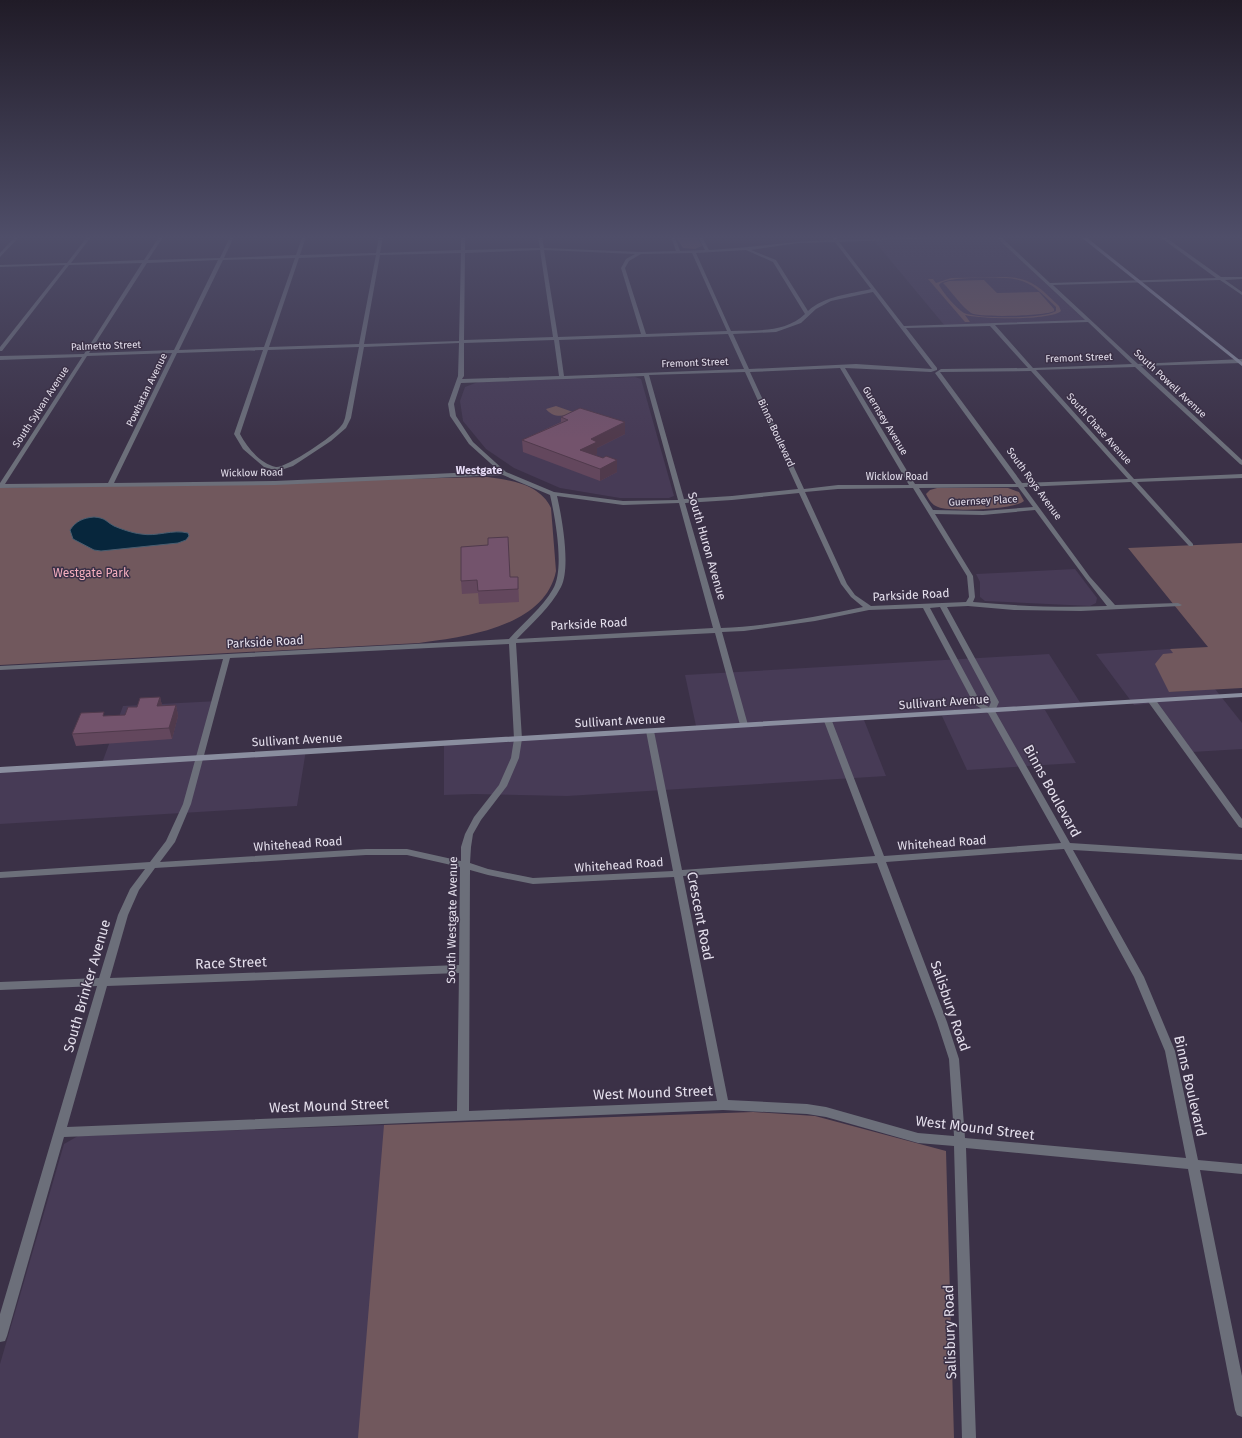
<svg xmlns="http://www.w3.org/2000/svg" width="1242" height="1438" viewBox="0 0 1242 1438" font-family="'Fira Sans',sans-serif">
<style>
.built{fill:#473b56}
.green{fill:#71585d;fill-rule:evenodd}
.water{fill:#07263c;stroke:#495e71}
.lines{fill:none;stroke-linecap:round;stroke-linejoin:round}
.minor{fill:#6c6f7a;fill-rule:evenodd}
.secondary{fill:#8a8e9f;fill-rule:evenodd}
.wall{fill:#63475d}
.shaded-wall{fill:#503a4c}
.building{fill:#73536c;stroke:#503a4c}
.labels{text-anchor:middle;dominant-baseline:central;stroke-width:3;stroke-linejoin:round;paint-order:stroke}
.far-street-label{font-size:10px;fill:#e4dfec;stroke:#3b3147}
.far-neighbourhood-label{font-size:11px;font-weight:bold;fill:#e8ddf8;stroke:#3b3147}
.street-label{font-size:12px;fill:#e4dfec;stroke:#3b3147}
.park-label{font-size:12px;fill:#f4aebe;stroke:#3b3147}
.near-street-label{font-size:14px;fill:#e4dfec;stroke:#3b3147}
</style>
<rect width="100%" height="100%" fill="#3b3147"/>
<path class="built" d="M871,237H996L1086,321L945,326Z
M635,377L641,379L674,496L669,498H620L560,488L514,468L486,449L463,421L460,401L465,387L478,382Z
M1075,569L1097,598L1096,603L1090,606L985,601L980,597V582L976,574Z
M1170,649L1174,653L1169,692L1215,689L1242,723V749L1192,752L1158,703L1134,705L1096,654Z
M1049,654L1083,707L1045,710L1076,763L967,770L942,716L864,720L886,776L567,796L474,794L444,795V741L696,726L685,675Z
M218,701L203,756L306,750L297,806L0,824V768L102,763L123,706Z
M384,1125V1131L947,1438H0V1364L64,1144L78,1136Z"/>
<path class="green" d="M676,237H697L702,246L695,249L683,248Z
M1006,277C1033,278 1041,289 1059,306L1061,311C1050,321 980,319 965,315L970,322H965L928,279H933L936,283L951,278ZM1005,278C1030,279 1039,291 1056,307V311C1045,319 977,319 964,313C956,308 944,294 939,285C945,276 992,278 1005,278Z
M984,280L997,293L1039,292L1054,309V311C1047,316 978,318 971,313C962,307 951,291 943,283L949,281Z
M556,406L573,412C564,417 553,418 546,409Z
M487,477C510,480 540,484 551,508L556,571C545,627 465,637 419,643L0,665V488Z
M937,488H1008L1019,492L1024,501C1014,510 951,512 938,507C932,505 929,500 926,494L930,490Z
M1242,543V688L1169,692L1155,664L1163,654L1173,653L1170,649L1208,647L1128,548Z
M753,1112L815,1116L946,1151L954,1438H358L384,1125Z"/>
<path class="water" d="M94,517C106,518 105,521 114,526C121,529 132,533 141,534C157,537 172,529 188,533L189,536L186,540L178,543L101,551L94,550L73,539L70,530C76,521 83,518 94,517Z"/>
<g class="lines">
<path class="minor" d="M15,237H19L0,257V253Z
M87,237H91L71,263L144,260L159,237H163L148,260L220,258L230,237H234L224,258L296,255L302,237H306L300,255L376,253L379,237H383L380,253L461,250V237H465V250L540,248L538,237H542L544,248L641,252L676,251L671,237H675L680,251L705,250L698,237H702L709,250C750,248 791,241 833,240V237H836L837,240L958,237L839,242L904,326L1085,320L996,237H1001L1050,283L1216,278L1160,237H1165L1221,277H1242V279L1225,280L1242,292V295L1220,280L1053,285L1138,364L1242,359V363L1141,366L1242,460V465L1240,464L1135,367L1036,370L1134,479L1242,474V478L1137,482L1193,544V546H1189L1131,482L1024,487L1090,577L1115,605L1178,603L1182,605L1180,606L1081,611L1014,610L968,606L947,607L999,702L995,711L1070,843L1242,854V860L1073,850L1144,977L1175,1051L1198,1160L1242,1164V1174L1200,1170L1242,1376V1417L1237,1415L1235,1410L1188,1169L966,1148L976,1438H962L954,1146L918,1143L826,1117L807,1114L723,1110L64,1137L7,1336L5,1341L0,1342V1314L97,986L0,990V982L99,978L118,915L130,889L145,869L0,878V872L150,862L166,841L183,804L223,659L0,670V666L509,639C524,622 542,608 553,589C565,569 555,517 550,495L503,475L275,485L0,488V483L82,357L0,360V356L84,354L142,263L69,265L2,351H0V347L65,265L0,267V265L67,263ZM835,242L871,289C850,294 824,296 808,311L776,260L751,250L798,243ZM540,250L553,337L464,340L465,253ZM544,250L635,254L626,259L621,268L641,334L558,337ZM746,250L773,262L805,314C785,333 757,330 731,331L696,253ZM461,253L459,341L364,344L380,255ZM692,253L727,331L646,334L625,268L629,261L641,254ZM376,255L359,344L269,347L299,258ZM295,258L264,347L179,350L223,260ZM218,260L174,350L89,353L147,263ZM873,292L932,369L856,364L749,369L733,334L776,332L801,323L816,309L831,301ZM1088,322L1132,364L1033,368L995,325ZM990,326L1028,368L941,369L935,373L1016,484H915L845,368L931,372L937,370V368L906,328ZM728,334L744,369L564,376L559,340ZM554,340L559,376L462,379L464,376V343ZM459,343L458,376L448,404L450,416L469,444L499,471L275,481L114,483L177,353L263,350L234,434L243,449L264,467L278,471L293,466L331,441L346,428L351,418L364,347ZM359,347L345,418C344,421 343,424 341,426C334,436 286,468 276,467C260,464 247,447 240,434L268,350ZM172,353L108,483L5,484L87,356ZM840,368L909,485H838L804,489L750,372ZM1031,371L1128,479L1022,483L940,372ZM745,372L798,489L732,496L684,499L649,375ZM644,376L678,500L623,501L554,492L506,472L473,442L456,416L454,404L461,383ZM1018,487L1033,507L983,511L933,510L919,488ZM913,488L967,576L969,597L966,602L871,606L855,595L847,584L805,492L838,489ZM799,493L841,584L851,597L863,607C816,617 769,626 721,628L685,503L732,500ZM557,496L623,505L679,503L713,628L517,639C532,623 551,607 561,587C571,567 562,518 557,496ZM1035,510L1086,579L1107,606C1062,608 1017,606 973,602L975,597L973,576L935,514L983,515ZM940,607L991,702L989,707L981,703L930,608ZM923,608L974,704L988,713L1061,843L884,856L832,721L828,719L824,721L875,856L682,870L654,731L650,729L646,731L673,871L533,878L488,869L470,863L471,847L473,834L481,820L507,786L519,758L522,739L516,643L715,633L740,725L744,727L748,725L722,632L744,631L815,621L869,610ZM509,644L514,739L511,758L499,785L474,817L465,834L461,847V861L407,849H366L160,862L175,842L191,804L230,658ZM1064,849L1134,977L1165,1051L1186,1158L965,1138L959,1059L947,1022L886,862ZM366,855H407L460,867L459,965L110,978L128,915L139,890L155,868ZM877,863L937,1022L949,1059L954,1136L918,1133L826,1107L807,1104L728,1100L683,876ZM470,870L488,875L533,884L674,877L717,1101L469,1111ZM459,973L457,1111L67,1127L107,986Z
M1237,237H1242V240Z
M1149,699H1155L1242,819V828L1239,827L1149,703L1148,701Z"/>
<path class="secondary" d="M1081,237H1086L1242,362V366Z
M1242,693V697L0,773V767Z"/>
</g>
<path class="wall" d="M561,417L625,434L597,448V454L594,455L617,472L600,481L523,452L522,440L561,422Z
M518,577L519,602L479,604L478,593L462,594L461,581Z
M160,697L162,706L176,705L178,716L172,739L76,746L72,734L106,716L125,715L137,707Z"/>
<path class="shaded-wall" d="M625,422V434L597,448V454L581,462L580,450L591,439Z
M617,460V472L600,481V469Z
M160,697L163,709L157,706Z
M176,705L178,716L172,739L169,728Z"/>
<path class="building" d="M580,408L625,422L591,439L597,442L580,450L603,458L606,456L617,460L600,469L522,440L568,420L561,417Z
M508,537L510,577H518V589L478,591L477,580L461,581V547L488,545V538Z
M160,697L157,706L176,705L169,728L72,734L81,713L104,712L103,716L125,715L128,707H137L140,698Z"/>
<linearGradient id="sky" x2="0" y2="1"><stop stop-color="#201b27"/><stop offset="0.54" stop-color="#4f4e69"/><stop offset="1" stop-color="#4f4e69" stop-opacity="0"/></linearGradient>
<rect width="1242" height="439" fill="url(#sky)"/>
<g class="labels">
<g class="far-street-label">
<text transform="translate(106 346) rotate(-2)">Palmetto Street</text>
<text transform="translate(1079 358) rotate(-2)">Fremont Street</text>
<text transform="translate(695 363) rotate(-2)">Fremont Street</text>
<text transform="translate(1170 384) rotate(43)">South Powell Avenue</text>
<text transform="translate(147 390) rotate(-64)">Powhatan Avenue</text>
<text transform="translate(41 407) rotate(-57)">South Sylvan Avenue</text>
<text transform="translate(885 421) rotate(59)">Guernsey Avenue</text>
<text transform="translate(1099 429) rotate(48)">South Chase Avenue</text>
<text transform="translate(776 433) rotate(65)">Binns Boulevard</text>
<text transform="translate(252 473) rotate(-1)">Wicklow Road</text>
<text x="897" y="477">Wicklow Road</text>
<text transform="translate(1034 484) rotate(54)">South Roys Avenue</text>
<text transform="translate(983 501) rotate(-3)">Guernsey Place</text>
</g>
<g class="far-neighbourhood-label">
<text x="479" y="470">Westgate</text>
</g>
<g class="street-label">
<text transform="translate(707 546) rotate(74)">South Huron Avenue</text>
<text transform="translate(911 595) rotate(-3)">Parkside Road</text>
<text transform="translate(589 624) rotate(-3)">Parkside Road</text>
<text transform="translate(265 642) rotate(-3)">Parkside Road</text>
<text transform="translate(944 702) rotate(-4)">Sullivant Avenue</text>
<text transform="translate(620 721) rotate(-3)">Sullivant Avenue</text>
<text transform="translate(297 740) rotate(-3)">Sullivant Avenue</text>
<text transform="translate(942 843) rotate(-4)">Whitehead Road</text>
<text transform="translate(298 844) rotate(-4)">Whitehead Road</text>
<text transform="translate(619 865) rotate(-4)">Whitehead Road</text>
<text transform="translate(452 920) rotate(-89)">South Westgate Avenue</text>
</g>
<g class="park-label">
<text x="91" y="573">Westgate Park</text>
</g>
<g class="near-street-label">
<text transform="translate(1052 791) rotate(61)">Binns Boulevard</text>
<text transform="translate(700 916) rotate(79)">Crescent Road</text>
<text transform="translate(231 963) rotate(-2)">Race Street</text>
<text transform="translate(87 986) rotate(-74)">South Brinker Avenue</text>
<text transform="translate(950 1006) rotate(71)">Salisbury Road</text>
<text transform="translate(1190 1086) rotate(77)">Binns Boulevard</text>
<text transform="translate(653 1093) rotate(-2)">West Mound Street</text>
<text transform="translate(329 1106) rotate(-2)">West Mound Street</text>
<text transform="translate(975 1128) rotate(7)">West Mound Street</text>
<text transform="translate(950 1332) rotate(-92)">Salisbury Road</text>
</g>
</g>
</svg>
